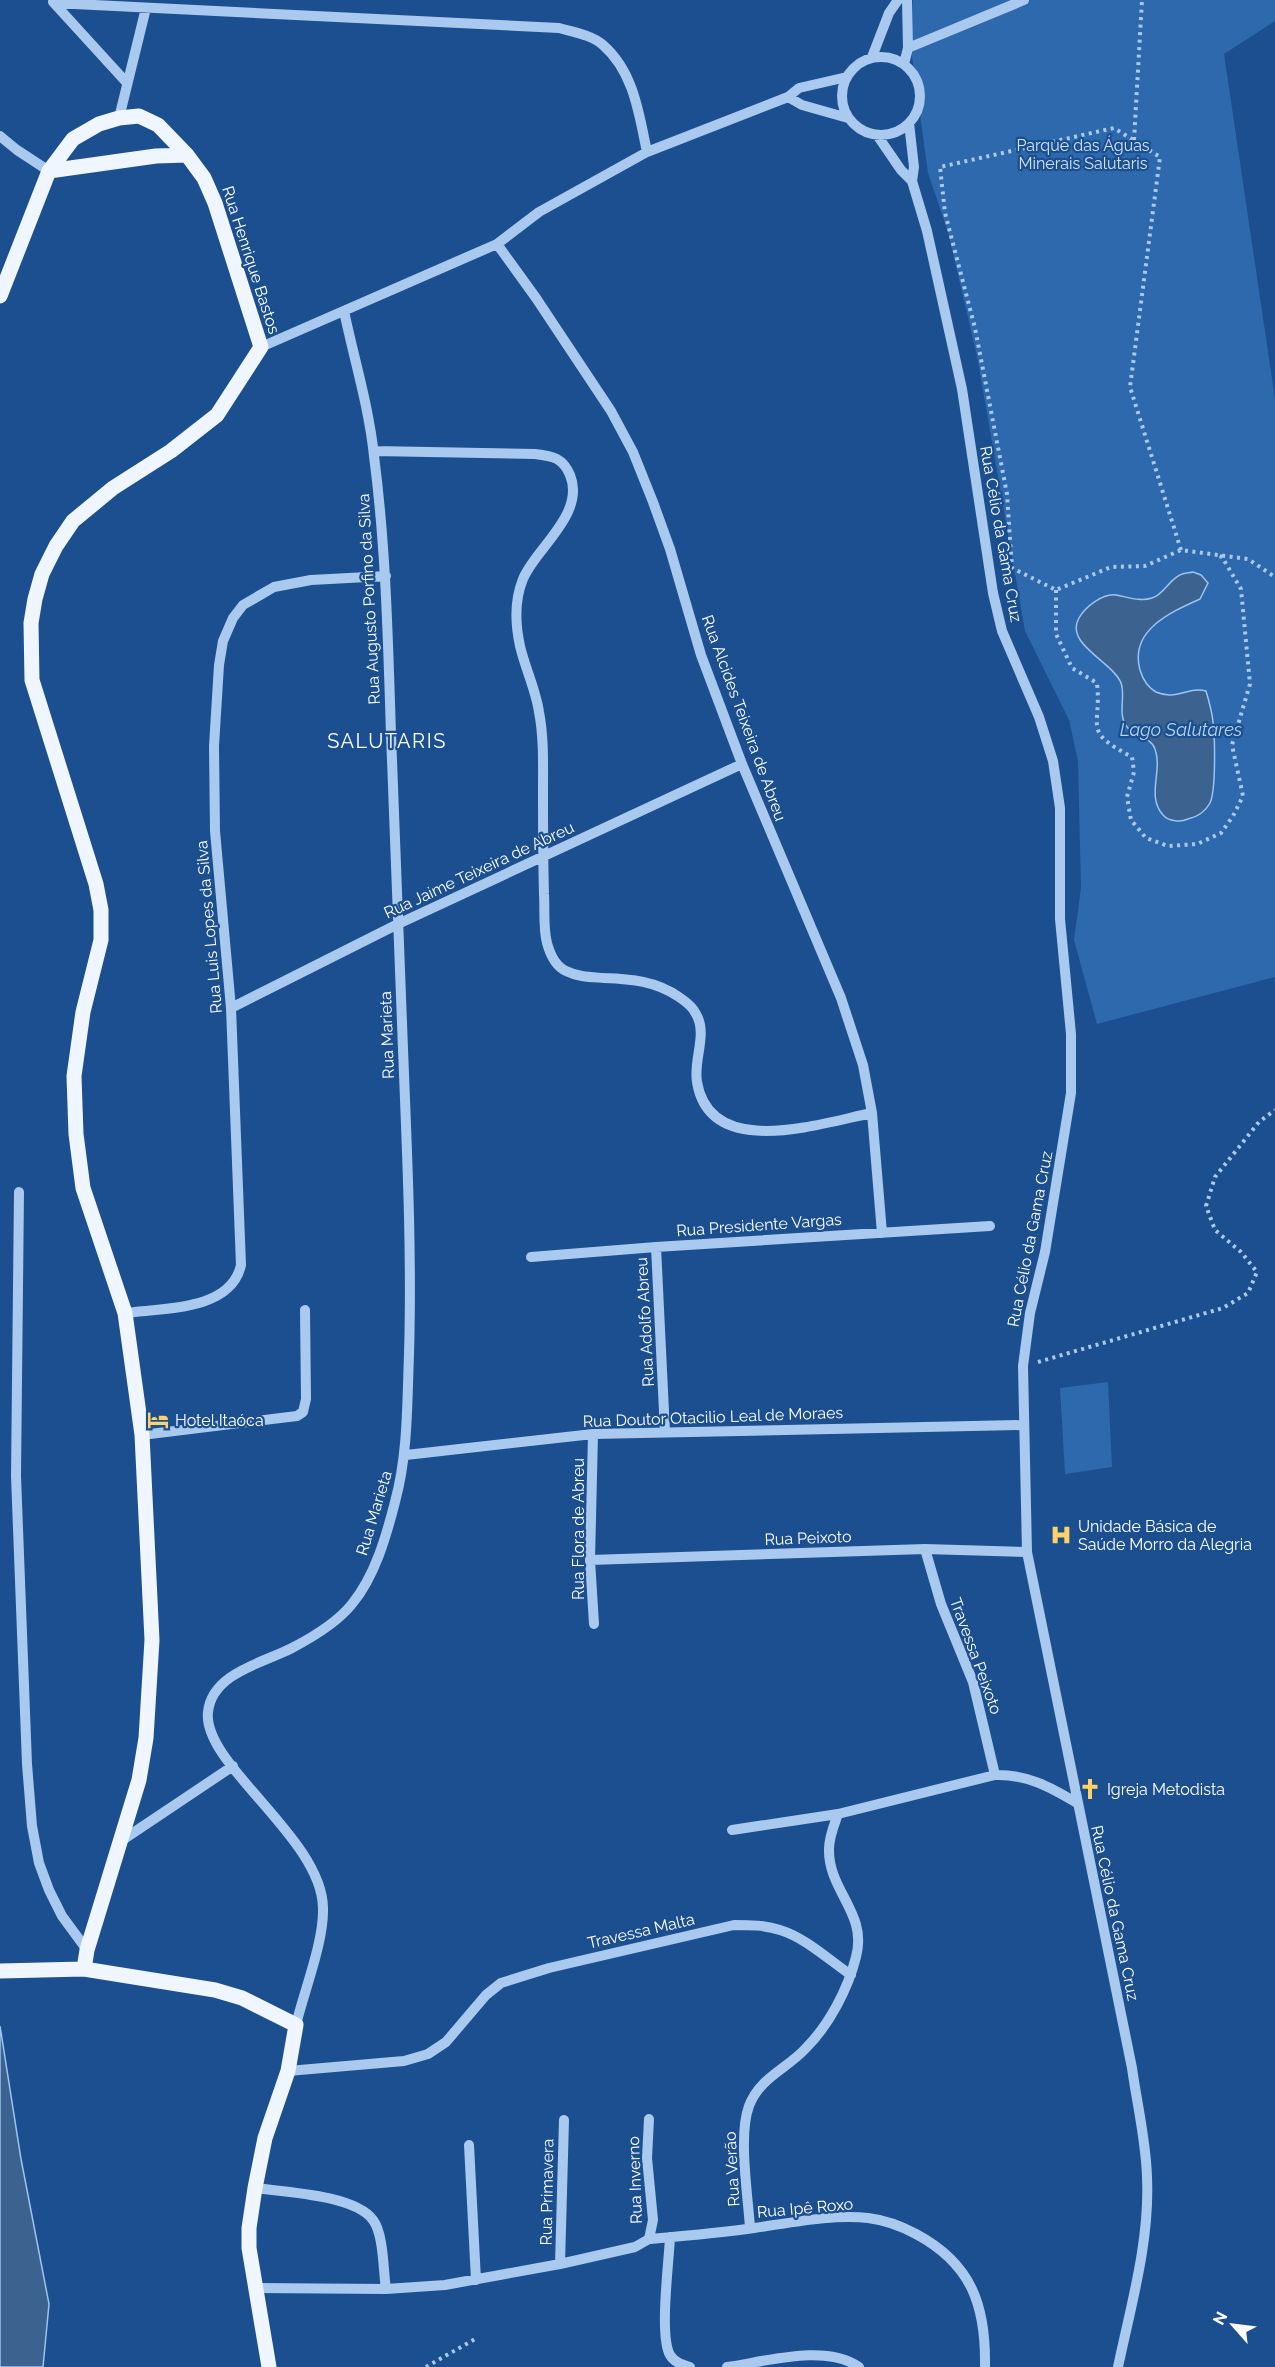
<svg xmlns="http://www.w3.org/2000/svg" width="1275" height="2367" viewBox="0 0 1275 2367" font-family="Raleway,sans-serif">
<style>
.green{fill:#2e69ad}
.water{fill:#3c6290;stroke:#9cc4f0;stroke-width:1.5}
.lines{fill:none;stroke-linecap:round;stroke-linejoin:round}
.path{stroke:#a9c9ee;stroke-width:4;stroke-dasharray:3 4.5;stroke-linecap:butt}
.minor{stroke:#a9c9ee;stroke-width:10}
.major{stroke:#f0f6ff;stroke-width:15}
.labels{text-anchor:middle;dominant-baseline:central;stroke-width:4.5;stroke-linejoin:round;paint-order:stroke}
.park-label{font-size:16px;fill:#cfe3fa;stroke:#1b4f8f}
.street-label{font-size:16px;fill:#fff;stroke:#1b4f8f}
.poi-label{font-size:16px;fill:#fff;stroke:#1b4f8f;text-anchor:start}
.water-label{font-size:18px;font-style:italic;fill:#b5d3f5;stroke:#1b4f8f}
.quarter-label{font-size:20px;letter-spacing:1.5px;fill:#fff;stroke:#1b4f8f}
</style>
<rect width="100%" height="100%" fill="#1b4f8f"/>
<path class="green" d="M913,0H1275V21L1224,54L1275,399V977L1097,1024L1074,940L1081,888L1078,761L1069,720L1025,631L977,356L948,232L928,173L911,49Z
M1108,1382L1112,1467L1065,1474L1060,1388Z"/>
<path class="water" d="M1193,572L1201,575L1208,583L1200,599C1171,612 1129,630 1140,670C1143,680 1147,687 1156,692C1176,701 1188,686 1206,691C1209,701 1212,712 1213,722C1215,739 1216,790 1210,803C1205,812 1197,817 1188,819C1181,822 1169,822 1163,815C1146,796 1163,771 1155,749C1151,737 1134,736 1127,727C1117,715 1126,696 1121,683C1113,662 1064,644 1079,618C1085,607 1103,593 1116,595C1128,597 1140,602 1152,598C1163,595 1169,580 1180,575C1183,573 1189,573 1193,572Z
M0,2026L21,2159L49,2304L43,2367H0Z"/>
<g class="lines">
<path class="path" d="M1134,140L1142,0
M1181,550L1130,387L1160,157L1114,128L940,167L945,213L975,328L1007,494L1012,568L1056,590L1111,567L1145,566L1181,550L1248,559L1275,577
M1056,590V634L1072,668L1097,683C1102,729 1081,730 1132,757L1134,772L1127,797L1131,820L1146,838L1168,846L1197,844L1221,833L1233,816L1243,796L1232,745L1250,684L1241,589L1222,557L1219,556
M1038,1362L1223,1308L1248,1293L1257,1272L1241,1252L1215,1230L1206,1206L1215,1177L1259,1122L1275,1110
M426,2367L475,2339"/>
<path class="minor" d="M53,2L127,83
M54,3L559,28C573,32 592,35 603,45C634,72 639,114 647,152
M908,48L1024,0
M842 96a39 39 0 1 1 78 0a39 39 0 1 1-78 0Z
M872,57L889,13L898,0
M904,64L908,48L907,0
M788,97L802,105L848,118
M119,118L146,8
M909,123L914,167L912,181L927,231L962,389L993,593L1002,631L1039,717L1053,761L1060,808V919L1071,1034V1093L1045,1252L1030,1313L1023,1366L1027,1552L1132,2068C1137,2104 1146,2140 1147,2177C1150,2241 1131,2305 1118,2367
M877,135L901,170L912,181
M0,136L17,150L49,171
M497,244L536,298L611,411L633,452L653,502L670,549L701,655L742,764L841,998L863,1065L872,1113L882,1233
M261,347L497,244L539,212L647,152L788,97L799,88L847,77
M374,451L535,454C553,456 563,458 570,475C586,514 535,549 523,579C514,601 515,623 520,646C525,668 536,690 539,712C544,738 543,765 543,791C543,826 543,860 544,894C545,910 543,928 547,943C550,954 555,966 566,971C578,977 591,977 604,978C631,979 656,981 679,997C685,1001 693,1007 696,1014C708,1034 693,1060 697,1082C710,1161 821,1123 872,1113
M231,1008L398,924L742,764
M19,1192L16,1476L27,1764L32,1826L39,1863L49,1890L62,1916L87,1950
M656,1247L665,1432
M531,1257L656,1247L990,1226
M125,1313C163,1308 231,1311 241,1265L231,1008L215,831L214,746L219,665L223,641L233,618L243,605L274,587L311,580L386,576
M593,1434L590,1560L594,1624
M142,1435L297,1416L303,1412L306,1399L305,1310
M406,1455L593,1434L1023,1425
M925,1549L941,1604L973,1682L995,1775
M590,1560L925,1549L1027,1552
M732,1830L838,1814L995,1775C1027,1774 1050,1787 1077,1803
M121,1841L233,1766
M296,2025C304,1991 324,1942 323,1908C322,1838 202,1764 208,1712C212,1673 263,1663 292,1648C313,1637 337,1623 352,1604C375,1576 386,1537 395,1502C408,1454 407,1405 409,1355C412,1253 407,1151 403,1049C399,944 395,839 391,734C388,641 386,548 374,456C369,407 354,359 344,311
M288,2071L404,2061L428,2054L446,2042L486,1995L501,1983L549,1968L734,1925C750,1925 765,1925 780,1930C806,1938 829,1960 851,1975
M649,2119L647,2158L653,2220L649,2239
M469,2145L476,2280
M255,2188C285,2192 355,2195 373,2220C384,2235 383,2270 386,2289
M750,2228C748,2196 738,2135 749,2106C760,2077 787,2069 806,2048C829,2025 848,1989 856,1957C868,1913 828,1891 829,1849C829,1837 834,1825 838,1814
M670,2237C669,2262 659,2336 670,2355C675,2363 683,2365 690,2367
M560,2264L564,2120
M255,2288L386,2289L445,2285L560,2264L635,2247L649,2239C684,2236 720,2233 754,2228C790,2223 833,2214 868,2218C885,2220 901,2226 916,2234C972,2264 986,2306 985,2367
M727,2367C764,2362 826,2343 859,2367"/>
<path class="major" d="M49,171L156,156L187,155
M0,296L49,171L73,139L99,124L119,118L139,116L158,125L187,155L204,178L215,203L261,347L217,415L171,451L113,488L73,521L56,546L42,574L35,599L31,623L32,680L96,884L101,910V940L83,1012L74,1076L76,1134L83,1188L125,1313L142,1435L152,1640L146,1738L139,1780L87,1950L84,1969
M0,1971L84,1969L215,1990L242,1998L296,2025L288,2071L265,2138L255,2188L249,2228V2248L269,2367"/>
</g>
<defs>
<symbol id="hotel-bare" viewBox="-9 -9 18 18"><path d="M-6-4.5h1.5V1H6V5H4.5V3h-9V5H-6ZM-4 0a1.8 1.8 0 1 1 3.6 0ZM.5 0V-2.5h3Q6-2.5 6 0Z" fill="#ffd166" stroke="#1b4f8f" stroke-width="2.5" paint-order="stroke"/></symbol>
<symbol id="hospital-bare" viewBox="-9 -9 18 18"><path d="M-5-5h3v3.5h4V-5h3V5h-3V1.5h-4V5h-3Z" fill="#ffd166" stroke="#1b4f8f" stroke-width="2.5" paint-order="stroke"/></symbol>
<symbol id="church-bare" viewBox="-9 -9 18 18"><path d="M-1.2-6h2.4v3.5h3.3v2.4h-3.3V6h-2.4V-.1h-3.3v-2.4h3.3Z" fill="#ffd166" stroke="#1b4f8f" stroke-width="2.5" paint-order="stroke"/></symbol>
</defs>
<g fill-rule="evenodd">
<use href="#hotel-bare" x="143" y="1405" width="30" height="30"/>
<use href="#hospital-bare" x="1046" y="1520" width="30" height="30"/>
<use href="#church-bare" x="1075" y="1774" width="30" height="30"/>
</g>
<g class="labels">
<g class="park-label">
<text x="1083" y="145">Parque das Águas<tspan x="1083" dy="18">Minerais Salutaris</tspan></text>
</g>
<g class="street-label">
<text transform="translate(251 260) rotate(72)">Rua Henrique Bastos</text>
<text transform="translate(1001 534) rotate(80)">Rua Célio da Gama Cruz</text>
<text transform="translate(369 599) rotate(-93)">Rua Augusto Porfino da Silva</text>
<text transform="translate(744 718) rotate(70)">Rua Alcides Teixeira de Abreu</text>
<text transform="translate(479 870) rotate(-25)">Rua Jaime Teixeira de Abreu</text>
<text transform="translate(209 927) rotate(-95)">Rua Luis Lopes da Silva</text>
<text transform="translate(387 1035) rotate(-92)">Rua Marieta</text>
<text transform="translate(759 1225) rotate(-4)">Rua Presidente Vargas</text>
<text transform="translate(1030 1239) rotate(-79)">Rua Célio da Gama Cruz</text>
<text transform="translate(645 1322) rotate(-93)">Rua Adolfo Abreu</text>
<text transform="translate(713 1417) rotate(-2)">Rua Doutor Otacilio Leal de Moraes</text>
<text transform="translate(374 1513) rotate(-73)">Rua Marieta</text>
<text transform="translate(578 1529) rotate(-90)">Rua Flora de Abreu</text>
<text transform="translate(808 1538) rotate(-2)">Rua Peixoto</text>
<text transform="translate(976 1656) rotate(70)">Travessa Peixoto</text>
<text transform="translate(1115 1913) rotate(78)">Rua Célio da Gama Cruz</text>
<text transform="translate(641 1931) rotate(-13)">Travessa Malta</text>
<text transform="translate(732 2169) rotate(-93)">Rua Verão</text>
<text transform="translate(635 2180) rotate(-92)">Rua Inverno</text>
<text transform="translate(547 2192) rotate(-89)">Rua Primavera</text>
<text transform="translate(805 2208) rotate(-5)">Rua Ipê Roxo</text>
</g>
<g class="poi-label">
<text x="175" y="1420">Hotel Itaóca</text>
<text x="1078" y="1526">Unidade Básica de<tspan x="1078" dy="18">Saúde Morro da Alegria</tspan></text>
<text x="1107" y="1789">Igreja Metodista</text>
</g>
<g class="water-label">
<text x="1181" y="729">Lago Salutares</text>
</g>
<g class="quarter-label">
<text x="387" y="741">SALUTARIS</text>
</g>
</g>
<g transform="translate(1233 2325) rotate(298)" stroke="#1b4f8f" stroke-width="4.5" paint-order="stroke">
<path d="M0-4.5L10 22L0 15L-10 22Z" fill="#ffffff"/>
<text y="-9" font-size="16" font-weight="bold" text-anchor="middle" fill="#ffffff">N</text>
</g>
</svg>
